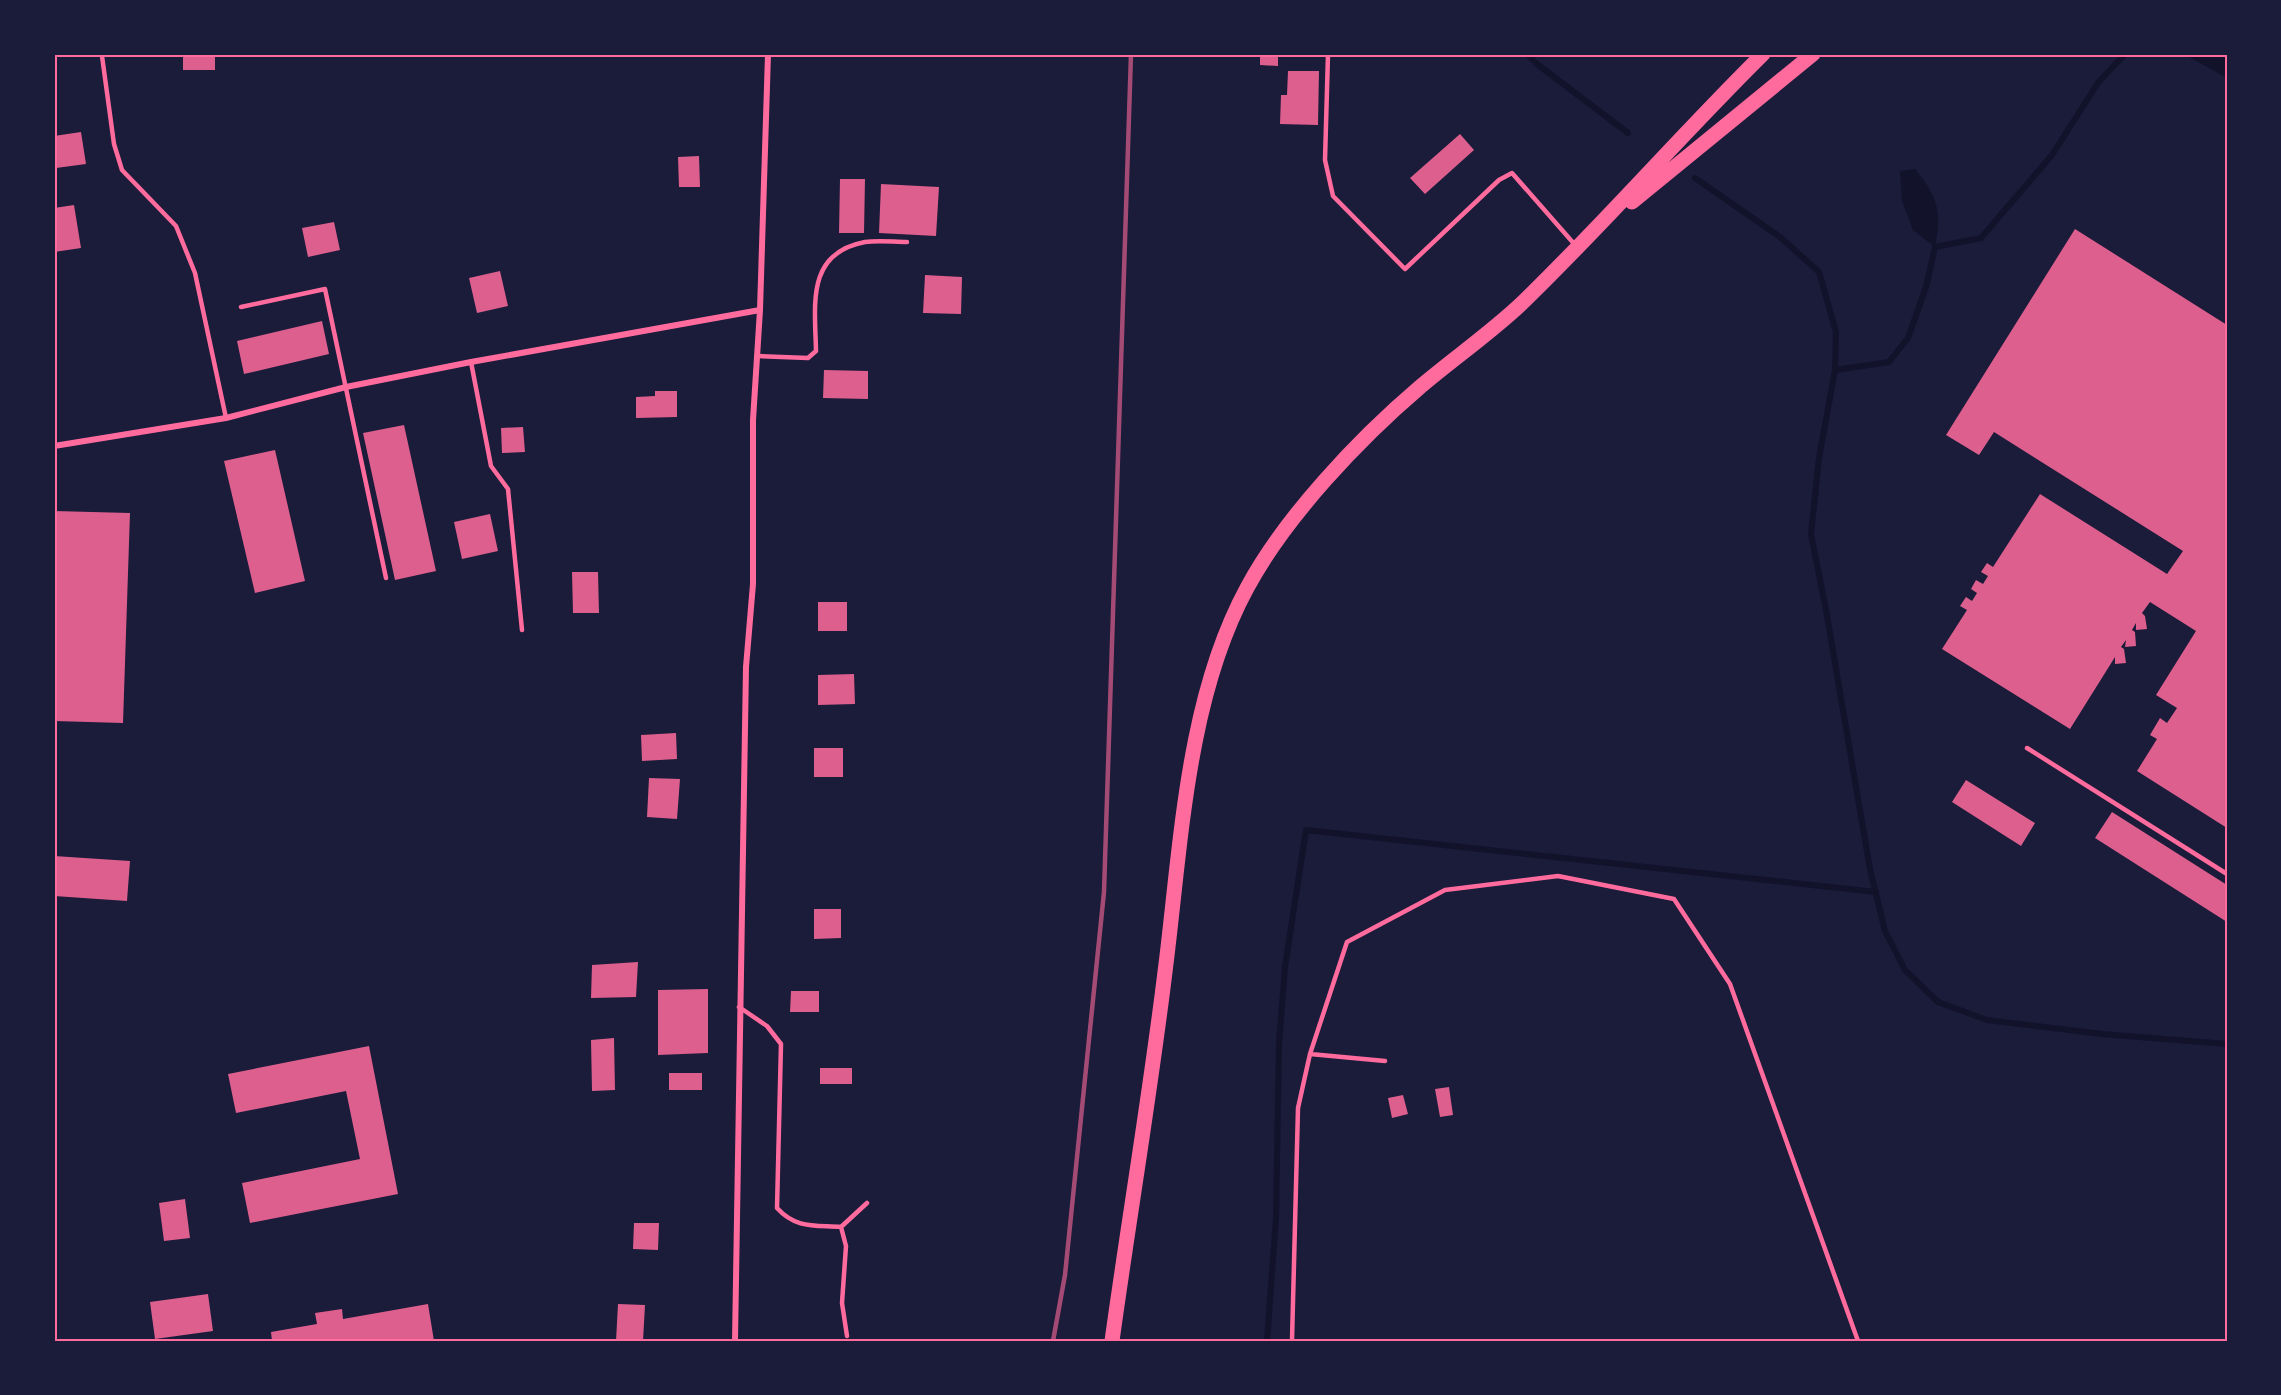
<svg xmlns="http://www.w3.org/2000/svg" width="2281" height="1395" viewBox="0 0 2281 1395" font-family="Mulish,sans-serif">
<style>
.water{fill:#12122b}
.lines{fill:none;stroke-linecap:round;stroke-linejoin:round}
.stream{stroke:#12122b;stroke-width:6}
.building{fill:#dd5f8e}
.service{stroke:#ff6b9d;stroke-width:4.5}
.minor{stroke:#ff6b9d;stroke-width:6}
.primary{stroke:#ff6b9d;stroke-width:15}
.rail{stroke:#a44b75;stroke-width:4.5}
.neatline{fill:none;stroke:#ff6b9d;stroke-width:2}
</style>
<rect width="100%" height="100%" fill="#1b1b3a"/>
<path class="water" d="M2184,54H2227V78Z
M1915,169C1938,197 1942,212 1935,247L1913,230L1902,201L1900,171Z"/>
<g class="lines">
<path class="stream" d="M1527,54L1537,64L1628,133
M1695,178L1780,237L1819,272L1836,332L1835,370L1819,458L1811,534L1826,610L1870,869L1885,931L1905,970L1938,1002L1987,1020L2102,1034L2227,1044
M1835,370L1889,362L1908,338L1926,287L1935,247L1981,238L2052,155L2098,83L2125,54
M1267,1341L1276,1218L1279,1043L1285,967L1306,830L1876,892"/>
</g>
<path class="building" d="M183,54H215V70H183Z
M1260,54H1278V66L1260,65Z
M1288,71H1319L1318,125L1280,124L1281,95H1287Z
M81,132L86,164L56,168L54,136Z
M1460,134L1474,150L1425,194L1410,178Z
M699,156L700,187H679L678,157Z
M840,179H865L864,233H839Z
M881,184L939,187L936,236L879,233Z
M74,205L81,248L54,252V208Z
M334,222L340,250L308,257L302,228Z
M2075,229L2227,325V828L2137,771L2157,739L2150,735L2160,718L2167,723L2177,708L2156,695L2196,631L2150,602L2142,613L2145,616L2147,629L2136,630V623L2132,630L2135,632L2136,646L2125,647L2126,640L2121,647L2124,649L2126,663L2115,664V657L2070,729L1942,649L1967,610L1960,606L1966,597L1972,601L1977,593L1971,589L1976,580L1983,584L1988,576L1981,572L1987,563L1993,567L2040,494L2167,574L2183,551L1994,432L1979,455L1946,435Z
M500,271L508,306L477,313L469,278Z
M925,275L962,277L961,314L923,313Z
M322,321L329,354L244,374L237,341Z
M824,370L868,371V399L823,398Z
M655,391H677V417L636,418V397L655,396Z
M404,425L436,571L395,580L363,433Z
M523,427L525,452L502,453L501,428Z
M275,450L305,581L255,593L224,461Z
M54,511L130,513L123,723L54,721Z
M490,514L498,551L462,559L454,522Z
M572,572H598L599,613H573Z
M818,602H847V631H818Z
M854,674L855,704L818,705V675Z
M676,733L677,759L642,761L641,735Z
M814,748H843V777H814Z
M649,778L680,779L677,819L647,817Z
M1966,780L2035,823L2021,846L1952,802Z
M2112,812L2227,885V922L2095,838Z
M54,856L130,861L127,901L54,896Z
M814,909H841V938L814,939Z
M638,962L636,997L591,998L592,965Z
M708,989V1053L658,1055V990Z
M791,991H819V1012H790Z
M614,1038L615,1090L592,1091L591,1040Z
M369,1046L398,1194L250,1223L242,1183L360,1159L346,1091L236,1113L228,1074Z
M820,1068H852V1084H820Z
M669,1073H702V1090H669Z
M1449,1087L1453,1115L1440,1117L1435,1089Z
M1403,1095L1408,1114L1392,1118L1388,1098Z
M185,1199L190,1238L164,1241L159,1203Z
M634,1223H659L658,1250L633,1249Z
M208,1294L213,1331L155,1339L150,1302Z
M428,1304L434,1341H272L271,1332L317,1324L315,1313L342,1309L343,1319Z
M618,1304L645,1305L643,1341H616Z"/>
<g class="lines">
<path class="service" d="M1328,54L1325,160L1333,196L1405,269L1499,180L1512,173L1576,246
M102,56L114,144L122,170L176,226L195,273L226,418
M241,307L325,289L386,578
M758,356L808,358L816,351C815,304 806,253 865,242C879,240 894,242 907,242
M471,362L491,466L508,489L522,630
M2027,748L2227,874
M739,1007L767,1026L781,1044L777,1208C796,1229 815,1225 841,1227L867,1203
M1310,1054L1385,1061
M841,1227L846,1246L842,1303L847,1336
M1292,1341L1298,1108L1310,1054L1347,942L1445,890L1558,876L1674,899L1730,984L1858,1341"/>
<path class="minor" d="M54,446L226,418L346,387L471,362L760,310
M735,1341L746,667L753,584V420L760,310L768,54"/>
<path class="primary" d="M1632,202L1813,54
M1112,1341C1129,1218 1150,1095 1165,972C1181,847 1186,700 1247,588C1285,517 1359,439 1420,387C1453,359 1489,334 1520,305C1604,224 1680,136 1763,54"/>
<path class="rail" d="M1053,1341L1065,1275L1104,892L1131,54"/>
</g>
<rect width="2281" height="1395" fill="none" stroke="#1b1b3a" stroke-width="111"/>
<rect x="56" y="56" width="2170" height="1284" class="neatline"/>
</svg>
